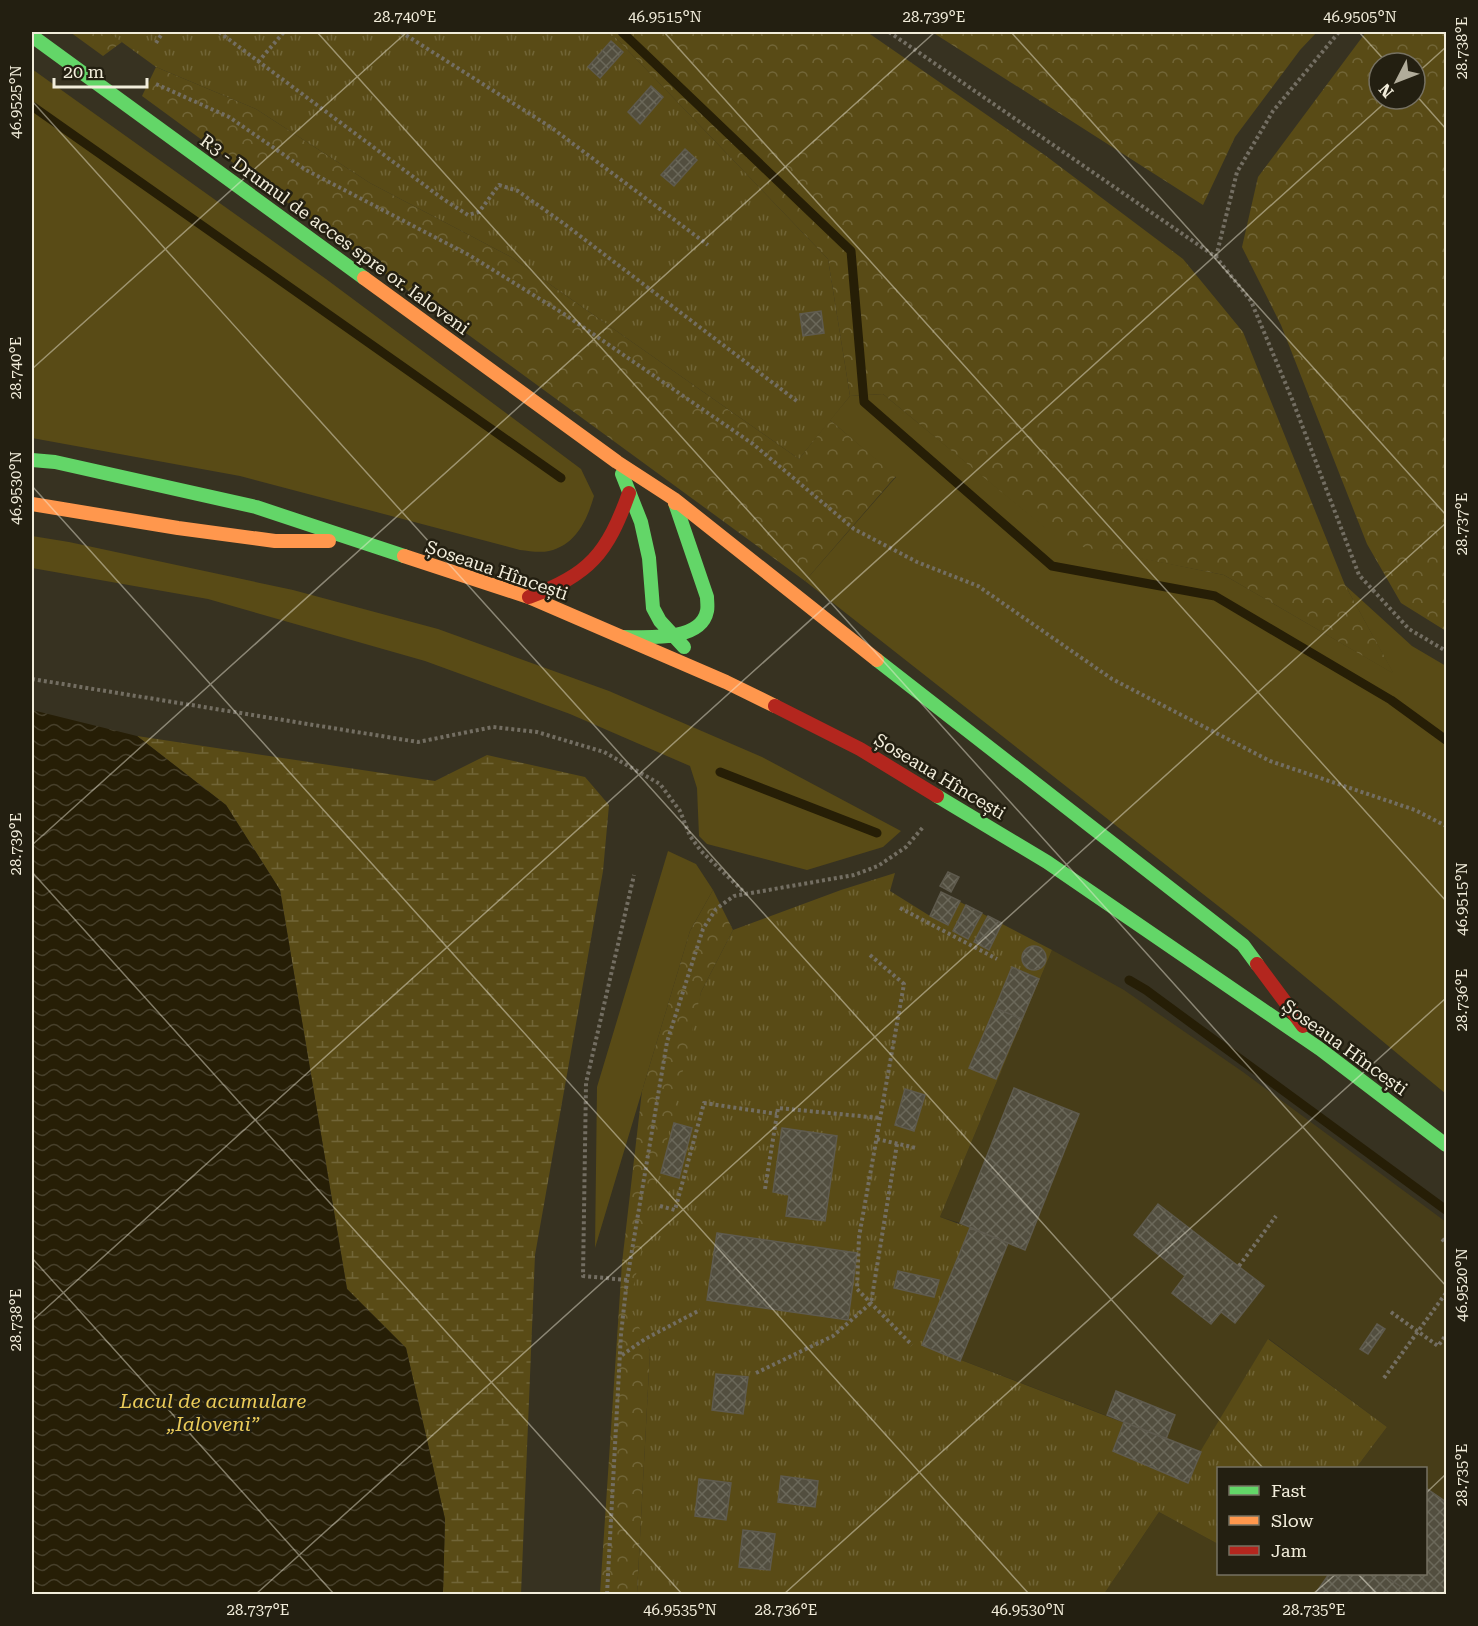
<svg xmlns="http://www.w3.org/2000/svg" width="1478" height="1626" viewBox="0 0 1478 1626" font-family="'Roboto Serif',serif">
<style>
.built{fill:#473d18}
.grass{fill:#594b16}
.forest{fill:url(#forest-crowns);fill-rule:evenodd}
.wetland{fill:url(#wetland-marsh)}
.park{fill:url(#park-tufts)}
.water{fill:url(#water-waves)}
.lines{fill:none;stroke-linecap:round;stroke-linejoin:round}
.stream{stroke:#261e06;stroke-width:9}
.building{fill:url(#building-cross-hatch);stroke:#5f5b4e;stroke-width:1.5}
.path{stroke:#736e62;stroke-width:4;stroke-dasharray:3 3;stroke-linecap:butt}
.fast{stroke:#63d668;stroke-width:14}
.slow{stroke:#ff974d;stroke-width:14}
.jam{stroke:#b3261e;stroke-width:14}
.ticks{fill:none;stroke:#f2eddb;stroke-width:1.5;stroke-opacity:0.45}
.labels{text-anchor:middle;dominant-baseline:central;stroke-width:5;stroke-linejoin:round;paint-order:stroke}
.street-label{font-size:18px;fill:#f2eddb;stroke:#231f11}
.water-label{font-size:20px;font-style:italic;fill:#eacb59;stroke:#231f11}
.neatline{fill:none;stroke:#f2eddb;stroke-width:2}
.ticks-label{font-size:15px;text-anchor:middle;fill:#f2eddb}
</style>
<defs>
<pattern id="forest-crowns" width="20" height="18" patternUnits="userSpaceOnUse" patternTransform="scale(1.5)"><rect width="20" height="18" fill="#594b16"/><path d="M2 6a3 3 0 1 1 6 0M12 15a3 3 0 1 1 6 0" fill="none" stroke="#716537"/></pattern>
<pattern id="wetland-marsh" width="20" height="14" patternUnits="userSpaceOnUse" patternTransform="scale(1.5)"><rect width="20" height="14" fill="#594b16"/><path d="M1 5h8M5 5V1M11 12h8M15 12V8" fill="none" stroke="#716537"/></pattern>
<pattern id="park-tufts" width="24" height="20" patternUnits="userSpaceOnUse" patternTransform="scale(1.5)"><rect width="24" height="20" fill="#594b16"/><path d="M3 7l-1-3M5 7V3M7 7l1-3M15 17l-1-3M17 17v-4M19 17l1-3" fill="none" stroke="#716537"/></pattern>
<pattern id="water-waves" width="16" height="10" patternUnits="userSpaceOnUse" patternTransform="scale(1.5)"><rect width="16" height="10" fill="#261e06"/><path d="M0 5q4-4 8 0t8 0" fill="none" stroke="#463f2a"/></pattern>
<pattern id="building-cross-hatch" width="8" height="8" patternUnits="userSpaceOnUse" patternTransform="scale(1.5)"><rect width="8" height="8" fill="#524e3f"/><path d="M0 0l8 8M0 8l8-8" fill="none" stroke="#6b685a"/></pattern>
</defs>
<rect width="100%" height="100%" fill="#373221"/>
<path class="built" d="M1052,950L1124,990L1243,1072L1446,1222V1594H1104L1159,1512L1218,1544V1574H1426V1468H1356L1387,1427L1269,1339L1201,1452L922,1345L960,1223L940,1217Z"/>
<path class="grass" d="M32,69L326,279L581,469L594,496C587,520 576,545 549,551C540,553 529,551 520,550L240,476L32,438Z
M883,394L1063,542L1224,575L1393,673L1345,585L1412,646L1446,666V1094L1250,931L805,581L896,477L830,420L850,396Z
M32,536L69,542L293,590L438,629L609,691L762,757L901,831L883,847L807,870L707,844L699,836L697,788L690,766L570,714L425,661L208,599L32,568Z
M668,851L696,864L713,890L690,931L595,1248L597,1087Z"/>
<path class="forest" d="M70,32H108L122,42L103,56Z
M602,32H867L1046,156L1183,259L1243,332L1345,585L1394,674L1224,575L1063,543L883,394L850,396L828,259L616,38Z
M932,32H1317L1300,50L1235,137L1203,205Z
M1366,32H1446V631L1401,603L1367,544L1281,325L1242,247L1258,177ZM1379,63H1415V99H1379Z
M156,67L256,109L370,183L511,257L799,459L830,420L896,476L805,581L142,96Z
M713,890L733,930L701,992L645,1339L650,1351L637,1594H600L622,1263L642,1091L690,931Z"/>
<path class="wetland" d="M137,736L435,781L487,755L585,777L609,805L603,871L535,1255L521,1594H443L445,1519L406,1348L347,1289L280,890L226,805Z"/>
<path class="park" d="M108,32H603L616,38L828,259L850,396L799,459L511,257L370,183L256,109L156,67Z
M895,873L890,891L930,916L941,892L1052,950L940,1217L970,1228L922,1345L1200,1452L1268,1339L1387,1427L1356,1468H1218V1544L1159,1512L1104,1594H637L650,1351L629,1305L701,992L733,930L841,890Z"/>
<path class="water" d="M32,710L137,736L226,805L280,890L347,1289L406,1348L445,1519L443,1594H32Z"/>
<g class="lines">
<path class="stream" d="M622,32L851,251L864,402L1052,566L1215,596L1391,700L1446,740
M32,106L561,478
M720,772L877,833
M1129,980L1146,990L1446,1210"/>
</g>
<path class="building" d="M611,41L623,52L600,78L588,67Z
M651,86L663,97L640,124L628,112Z
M685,149L697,160L674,186L661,175Z
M821,311L824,333L803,336L800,314Z
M948,872L959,877L951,892L940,886Z
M941,892L960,901L948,925L930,916Z
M966,905L982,913L968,939L953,931Z
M988,916L1002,923L989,950L974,942Z
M1022 958a12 12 0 1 1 24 0a12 12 0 1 1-24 0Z
M1012,967L1039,979L1022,1019L995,1008Z
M995,1008L1022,1019L996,1079L969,1068Z
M1014,1088L1079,1114L1025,1250L960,1223Z
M905,1089L925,1095L914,1131L895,1125Z
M674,1123L692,1128L679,1178L661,1173Z
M782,1128L837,1136L825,1221L786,1216L789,1195L773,1192Z
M1158,1204L1264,1286L1235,1323L1221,1312L1211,1324L1172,1293L1185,1276L1134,1235Z
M970,1228L1008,1243L960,1361L922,1345Z
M717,1233L857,1253L848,1320L707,1300Z
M898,1271L939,1280L934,1297L894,1288Z
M1377,1324L1385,1329L1368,1354L1360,1349Z
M716,1374L748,1377L743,1414L712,1410Z
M1116,1391L1175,1415L1166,1439L1107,1415Z
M1124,1422L1201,1452L1188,1483L1113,1451Z
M781,1476L818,1481L815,1507L778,1502Z
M699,1479L731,1483L726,1520L695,1516Z
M1426,1488L1446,1502V1594H1412L1382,1574H1426Z
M743,1530L775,1534L770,1570L739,1567Z
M1329,1574H1382L1410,1593L1315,1594Z"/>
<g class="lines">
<path class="path" d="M219,32L443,199L468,215L479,212L499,185L518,191L563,223L798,402
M401,32L552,128L708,245
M889,32L1216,257L1251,301L1292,399L1359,575L1409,629L1446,651
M156,43L163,32
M258,62L284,32
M156,84L229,117L306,170L469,255L564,314L753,444L854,529L917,562L978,586L1112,679L1270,761L1415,810L1446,826
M1216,257L1237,172L1273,111L1339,32
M32,679L418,742L493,727L537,732L604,752L660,784L680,811L690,836L701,851L746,894
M900,908L997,959
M870,955L904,984L859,1237L857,1289L912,1345
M877,1139L916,1148
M765,1189L778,1108L880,1118
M660,1206L675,1210L704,1103L777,1114
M1442,1239L1446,1243
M1239,1266L1276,1216
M627,1280L583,1276L586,1083L634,875
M1391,1312L1438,1346L1446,1335
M622,1355L645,1339L700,1310
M756,1373L833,1336L871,1303L897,1144
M1384,1378L1446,1293
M607,1594L621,1334L627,1280L667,1042L703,929L716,909L734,896L854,875L878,866L906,847L924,826"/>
<path class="fast" d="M32,36L364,278
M32,460L55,462L256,507L404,556
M622,474L641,522L649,558L653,608L660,621L684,647
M623,637C646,637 701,642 707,611C708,607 707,601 707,597L675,503
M877,660L1243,945L1257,964
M937,796L1047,862L1320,1049L1446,1145"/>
<path class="slow" d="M364,278L617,462L674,499L675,503
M674,499L877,660
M32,504L178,528L275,541H329
M404,556L529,597L726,682L775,706"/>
<path class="jam" d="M529,597C590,574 607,554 629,493
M775,706L860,749L937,796
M1257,964L1303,1026"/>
</g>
<path class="ticks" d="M317,32L1446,1286M664,32L1446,901M1011,32L1446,515M1359,32L1387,63M1415,75L1446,47M1415,94L1446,129M32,101L1263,1468M32,369L407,32M32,486L1029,1594M32,845L935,32M32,872L682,1594M32,1258L334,1594M32,1321L1389,99M1426,1493L1446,1474M1358,1574L1377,1594M256,1594L1446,523M784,1594L1446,998M1313,1594L1336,1574"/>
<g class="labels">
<g class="street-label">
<text transform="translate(335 234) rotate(36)">R3 - Drumul de acces spre or. Ialoveni</text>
<text transform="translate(497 570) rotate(19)">Șoseaua Hîncești</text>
<text transform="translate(940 776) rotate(31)">Șoseaua Hîncești</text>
<text transform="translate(1345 1047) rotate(36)">Șoseaua Hîncești</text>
</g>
<g class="water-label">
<text x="213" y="1401">Lacul de acumulare<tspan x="213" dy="23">„Ialoveni”</tspan></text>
</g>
</g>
<rect width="1478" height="1626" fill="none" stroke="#231f11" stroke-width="66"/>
<rect x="1217" y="1467" width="210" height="108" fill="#231f11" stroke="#767162" stroke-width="1.5"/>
<rect x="1229" y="1486" width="30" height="9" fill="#63d668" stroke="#767162" stroke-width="1.5"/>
<text x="1271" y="1497" font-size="18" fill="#f2eddb">Fast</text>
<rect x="1229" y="1516" width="30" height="9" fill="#ff974d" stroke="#767162" stroke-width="1.5"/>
<text x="1271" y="1527" font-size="18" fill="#f2eddb">Slow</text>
<rect x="1229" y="1546" width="30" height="9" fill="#b3261e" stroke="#767162" stroke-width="1.5"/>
<text x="1271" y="1557" font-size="18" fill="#f2eddb">Jam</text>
<g transform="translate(1397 81) rotate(228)"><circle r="28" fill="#231f11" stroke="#767162" stroke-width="1.5"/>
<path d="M0-4.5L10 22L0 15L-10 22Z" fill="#b1ac9a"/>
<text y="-9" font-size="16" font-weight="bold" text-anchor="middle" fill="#f2eddb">N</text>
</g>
<path d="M54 78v9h93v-9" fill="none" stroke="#f2eddb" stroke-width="3"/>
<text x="63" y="78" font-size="18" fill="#f2eddb" stroke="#231f11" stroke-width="4.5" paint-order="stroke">20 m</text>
<rect x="33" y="33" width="1412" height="1560" class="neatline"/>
<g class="ticks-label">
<text x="405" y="22">28.740°E</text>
<text x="665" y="22">46.9515°N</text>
<text x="934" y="22">28.739°E</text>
<text x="1360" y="22">46.9505°N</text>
<text transform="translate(1462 48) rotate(-90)" y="5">28.738°E</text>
<text transform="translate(16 102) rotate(-90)" y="5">46.9525°N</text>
<text transform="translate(16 368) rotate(-90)" y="5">28.740°E</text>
<text transform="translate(16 488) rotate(-90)" y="5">46.9530°N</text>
<text transform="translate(1462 524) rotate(-90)" y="5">28.737°E</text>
<text transform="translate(16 844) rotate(-90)" y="5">28.739°E</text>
<text transform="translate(1462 899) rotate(-90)" y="5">46.9515°N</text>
<text transform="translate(1462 1000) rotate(-90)" y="5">28.736°E</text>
<text transform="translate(1462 1285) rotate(-90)" y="5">46.9520°N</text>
<text transform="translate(16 1320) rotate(-90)" y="5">28.738°E</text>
<text transform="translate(1462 1475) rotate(-90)" y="5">28.735°E</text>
<text x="258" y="1615">28.737°E</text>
<text x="680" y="1615">46.9535°N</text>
<text x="786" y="1615">28.736°E</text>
<text x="1028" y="1615">46.9530°N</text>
<text x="1314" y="1615">28.735°E</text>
</g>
</svg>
